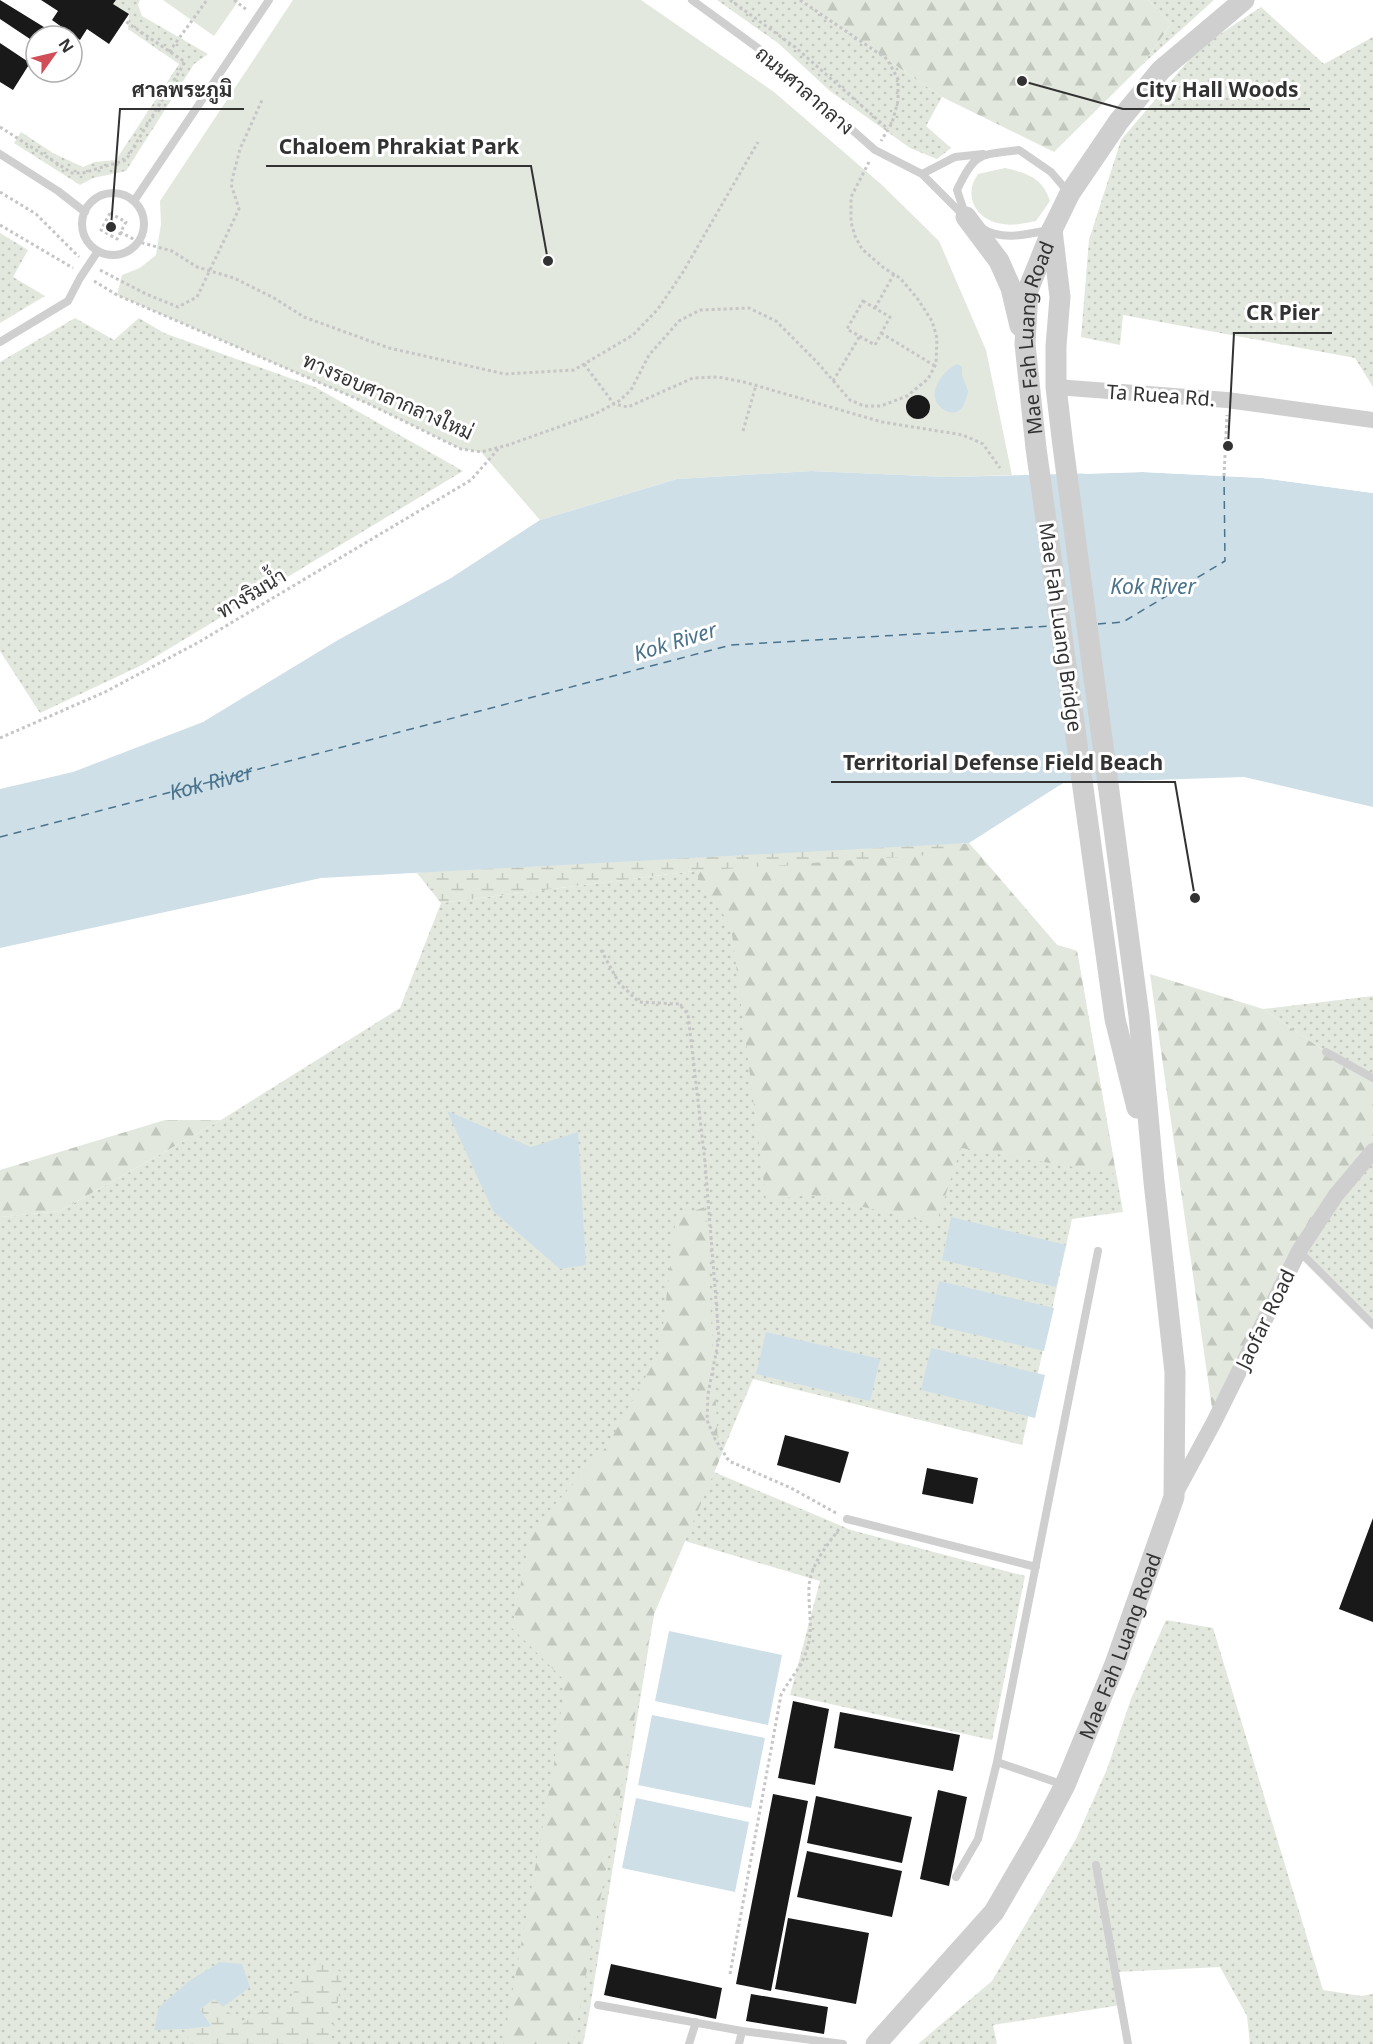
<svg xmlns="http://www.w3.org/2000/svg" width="1373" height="2044" viewBox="0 0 1373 2044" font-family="'Noto Sans',Sarabun,sans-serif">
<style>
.grass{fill:url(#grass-dots)}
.forest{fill:url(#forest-firs)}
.wetland{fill:url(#wetland-marsh)}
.green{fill:#e2e8dd}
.water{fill:#cfdfe8}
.pier{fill:#fff}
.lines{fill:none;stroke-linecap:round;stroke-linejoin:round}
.ferry{stroke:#49738c;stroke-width:1.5;stroke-dasharray:8 6;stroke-linecap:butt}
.building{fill:#191919}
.path{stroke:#c6c6c6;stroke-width:3;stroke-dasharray:3 3;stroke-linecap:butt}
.service{stroke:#cfcfcf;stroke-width:8}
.minor{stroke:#cfcfcf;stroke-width:16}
.tertiary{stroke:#cfcfcf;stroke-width:21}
.labels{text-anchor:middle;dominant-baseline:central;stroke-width:6;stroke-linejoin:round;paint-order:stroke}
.street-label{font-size:20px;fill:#323232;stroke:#fff}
.water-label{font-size:21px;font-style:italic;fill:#49738c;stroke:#fff}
.leader{fill:none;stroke:#323232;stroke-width:2}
.callout-dot{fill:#323232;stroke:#fff;stroke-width:2}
.callout-label{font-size:21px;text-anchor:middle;font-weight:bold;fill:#323232;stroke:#fff;stroke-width:6;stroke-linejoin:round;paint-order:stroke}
</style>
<defs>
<pattern id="grass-dots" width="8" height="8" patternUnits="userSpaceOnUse" patternTransform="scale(1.5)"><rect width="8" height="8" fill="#e2e8dd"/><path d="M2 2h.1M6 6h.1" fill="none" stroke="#c2c7be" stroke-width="1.8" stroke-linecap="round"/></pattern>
<pattern id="forest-firs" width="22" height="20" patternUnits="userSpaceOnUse" patternTransform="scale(1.5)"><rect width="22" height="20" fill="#e2e8dd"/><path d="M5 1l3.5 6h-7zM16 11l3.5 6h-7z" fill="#c2c7be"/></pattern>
<pattern id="wetland-marsh" width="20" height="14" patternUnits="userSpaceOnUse" patternTransform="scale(1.5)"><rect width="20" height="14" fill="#e2e8dd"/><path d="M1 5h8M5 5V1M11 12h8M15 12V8" fill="none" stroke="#c2c7be"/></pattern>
</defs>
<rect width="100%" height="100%" fill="#fff"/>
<path class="grass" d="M116,0H140L138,5L142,16L208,54L194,64L126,171L93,178L80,185L14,143L21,132L53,153L83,167L95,162L116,160L179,64L128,29L129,14L113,4Z
M717,0H800L942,97L926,126L951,148L937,159L910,148L830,91L778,43Z
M1148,0H1214L1142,65L1171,24Z
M1261,7L1324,64L1373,37V387L1355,358L1123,315L1120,345L1081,337L1089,240L1121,140L1199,48Z
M0,233L28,250L13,277L45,296L0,323Z
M75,318L114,340L139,318L164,333L315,387L463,471L142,665L40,713L0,651V362Z
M977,852L1057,945L1077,951L1123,1212L1072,1219L1022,1445L753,1379L714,1472L851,1530L1025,1576L992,1740L790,1695L820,1581L685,1541L654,1614L589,2014L583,2044H0V1217L60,1211L221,1120L400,1008L441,903L694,871Z
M1373,996V1078L1326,1052L1263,1009Z
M1373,1151V1325L1299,1251Z
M1166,1620L1213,1628L1323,1990L1361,1996L1373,1994V2044H1250L1247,2016L1220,1967L1116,1972L1121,2005L993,2025L997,2044H918L992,1981L1076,1839L1107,1769L1131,1699Z"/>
<path class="forest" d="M800,0H1148L1171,24L1142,65L1054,152L942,97Z
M969,843L1057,945L1077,951L1116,1174L961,1148L936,1224L812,1195L766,1200L731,926L694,871Z
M1150,974L1263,1009L1326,1052L1373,1078V1151L1336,1195L1214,1422Z
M165,1120H221L60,1211L0,1217V1170Z
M705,1207L719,1461L654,1614L573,2044H503L554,1764L565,1681L512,1628L531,1531L607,1446L660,1351L676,1217Z"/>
<path class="wetland" d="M751,778L1145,781L1063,783L944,854L694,871L441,903L417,873L541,853Z
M323,1963L343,1973L330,2044H190L186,2029L210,2026L200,2010L214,1999L242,2024L264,2009H285L303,1974Z"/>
<path class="green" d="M163,0H239L214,36Z
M293,0H641L774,92L882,185L939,241L986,350L1012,475L948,477L811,471L677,479L540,520L481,452L461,449L368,404L117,295L122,275L140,268L156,255L161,224L160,201Z
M1005,168C1027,173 1043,178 1050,201L1036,221C1025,223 1014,226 1003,224C977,221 962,196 978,174Z"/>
<path class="water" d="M958,364L962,367V375L968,391C967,396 965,405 961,409C952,418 937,408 935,398C932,386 947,367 958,364Z
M811,471L948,477L1143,472L1262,478L1373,493V807L1244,777L1063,783L969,843L321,878L0,948V789L73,772L203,722L338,640L451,578L540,520L677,479Z
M447,1111L531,1147L578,1132L586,1265L560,1269L493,1211Z
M951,1217L1066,1245L1056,1287L942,1260Z
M939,1281L1054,1308L1044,1351L930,1324Z
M766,1332L880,1359L870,1401L756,1374Z
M931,1348L1045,1375L1035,1418L921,1390Z
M669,1631L782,1655L768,1725L655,1701Z
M652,1715L765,1738L751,1808L638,1785Z
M636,1798L749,1822L735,1892L622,1868Z
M220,1962L242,1964L250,1987L223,2007L214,1999L200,2009L211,2026L186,2029L154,2030L159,2007L189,1981Z"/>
<path class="pier" d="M1143,469L1262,475L1373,490V493L1262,478L1143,472L1084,474V471Z"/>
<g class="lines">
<g class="ferry">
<path d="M1098,624L1123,622L1225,561L1224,476"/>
<path id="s1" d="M0,837L731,645L1051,626"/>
</g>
</g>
<path class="building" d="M0,0L52,32L49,36H36V43L0,19Z
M41,0H116L113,4L129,14L109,44L87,29L80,40L52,20L58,11Z
M0,43L30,63L13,90L0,82Z
M906 407a12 12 0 1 1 24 0a12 12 0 1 1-24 0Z
M785,1435L849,1452L840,1483L777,1465Z
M927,1468L978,1478L973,1504L922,1494Z
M1373,1518V1622L1339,1609Z
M793,1701L829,1709L815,1785L778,1778Z
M840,1712L960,1735L953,1771L834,1748Z
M938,1790L967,1797L949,1886L920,1879Z
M773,1794L808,1801L771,1991L736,1984Z
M816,1796L912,1817L902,1863L807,1843Z
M807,1851L902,1871L892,1917L797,1897Z
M788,1918L869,1933L856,2004L775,1989Z
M611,1964L722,1988L716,2019L604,1995Z
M751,1994L828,2007L824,2034L746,2021Z"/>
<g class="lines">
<path class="path" d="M234,0L247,10
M730,0L795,47L888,129
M800,0L887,59L898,79V101L892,123L881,141
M169,52L207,0
M0,127L72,173H83L126,160L185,62L125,21
M0,192L36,214L79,257
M110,213L126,222L117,239L101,230Z
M0,225L73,268
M120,232L139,242L172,251L197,267L234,278L274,298L304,317L389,348L505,374L574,370L633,335L658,309L683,272L758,142
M100,270L146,294L178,307L197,297L239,209L231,184L240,149L263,98
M94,281L117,295L369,404L461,449L481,452L508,445L595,414L619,401L631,390L649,355L679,321L700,310L749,308L776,321L816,361L850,400L864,406H881L907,396L928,379L936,364L937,338L932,321L917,298L900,278L884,268L862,249L855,236L851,222V197L869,162
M863,301L890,317L875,345L847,329Z
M875,308L894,274
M881,333L935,366
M584,364L614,404L628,407L693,378L718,377L744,382L882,422L963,435L983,444L1000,468
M833,381L860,336
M743,431L756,385
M1224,476L1227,415
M0,738L105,692L199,642L471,480L499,448
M601,950L619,983L639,1002L679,1004L688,1014L705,1162L719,1338L708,1394L707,1420L715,1439L729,1461L791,1488L836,1513
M730,1974L781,1695C791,1676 802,1668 808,1646C813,1626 808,1607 809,1586C811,1564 827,1546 839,1529"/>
<path class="service" d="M692,0L766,54L875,150L922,174L965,217
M0,154L58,191L85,212
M922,174L955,157L983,154
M82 224a31 31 0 1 1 62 0a31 31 0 1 1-62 0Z
M134,201L269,0
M965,214L957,190C975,152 979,155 1019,150L1051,172L1069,193
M983,229C1002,241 1029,234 1049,230
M0,342L68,301L80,278L98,251
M1326,1052L1373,1078
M1299,1251L1373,1325
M847,1519L1036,1567
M997,1762L1064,1785
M1096,1865L1128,2044
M956,1877L978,1839L997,1762L1098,1251
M598,2005L742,2031
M689,2044L696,2022
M739,2044L742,2031L843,2044"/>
<path class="minor" d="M1056,387L1227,400L1373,420
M1174,1496L1214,1422L1299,1251L1336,1195L1373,1151"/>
<g class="tertiary">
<path d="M966,217L999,261L1011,288L1020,326"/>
<path id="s2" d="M1137,1108L1115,1019L1036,448L1025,344L1028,290L1052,230L1070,193L1119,121L1161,70L1244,0"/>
<path id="s3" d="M876,2044L994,1912L1036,1840L1065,1785L1115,1664L1174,1497L1175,1372L1154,1182L1139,1016L1063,446L1056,387V346L1060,297L1052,230"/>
</g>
</g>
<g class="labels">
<g class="street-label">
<text transform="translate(805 90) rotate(41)">ถนนศาลากลาง</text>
<text stroke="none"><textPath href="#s2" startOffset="780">Mae Fah Luang Road</textPath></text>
<text transform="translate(1161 395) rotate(4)">Ta Ruea Rd.</text>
<text transform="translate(388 396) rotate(24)">ทางรอบศาลากลางใหม่</text>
<text transform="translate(251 593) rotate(-31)">ทางริมน้ำ</text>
<text transform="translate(1061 627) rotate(82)">Mae Fah Luang Bridge</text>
<text transform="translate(1265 1319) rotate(-64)">Jaofar Road</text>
<text stroke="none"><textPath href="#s3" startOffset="472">Mae Fah Luang Road</textPath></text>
</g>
<g class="water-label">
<text x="1153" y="586">Kok River</text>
<text transform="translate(675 641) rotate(-17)">Kok River</text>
<text stroke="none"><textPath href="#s1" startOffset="218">Kok River</textPath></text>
</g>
</g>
<path class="leader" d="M1022 81L1123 109H1310M111 227L120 109H244M548 261L531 166H266M1228 446L1234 333H1332M1195 898L1175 782H831"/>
<g class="callout-dot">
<circle cx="1022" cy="81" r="6"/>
<circle cx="111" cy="227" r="6"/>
<circle cx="548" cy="261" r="6"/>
<circle cx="1228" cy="446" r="6"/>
<circle cx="1195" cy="898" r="6"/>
</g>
<g class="callout-label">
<text x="1217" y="97">City Hall Woods</text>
<text x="182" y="97">ศาลพระภูมิ</text>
<text x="399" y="154">Chaloem Phrakiat Park</text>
<text x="1283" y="320">CR Pier</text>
<text x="1003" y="770">Territorial Defense Field Beach</text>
</g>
<g transform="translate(54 54) rotate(56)"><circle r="28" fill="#ffffff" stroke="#adadad" stroke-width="1.5"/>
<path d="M0-4.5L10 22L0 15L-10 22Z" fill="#d14d58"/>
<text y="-9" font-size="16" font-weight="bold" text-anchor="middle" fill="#323232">N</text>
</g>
</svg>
